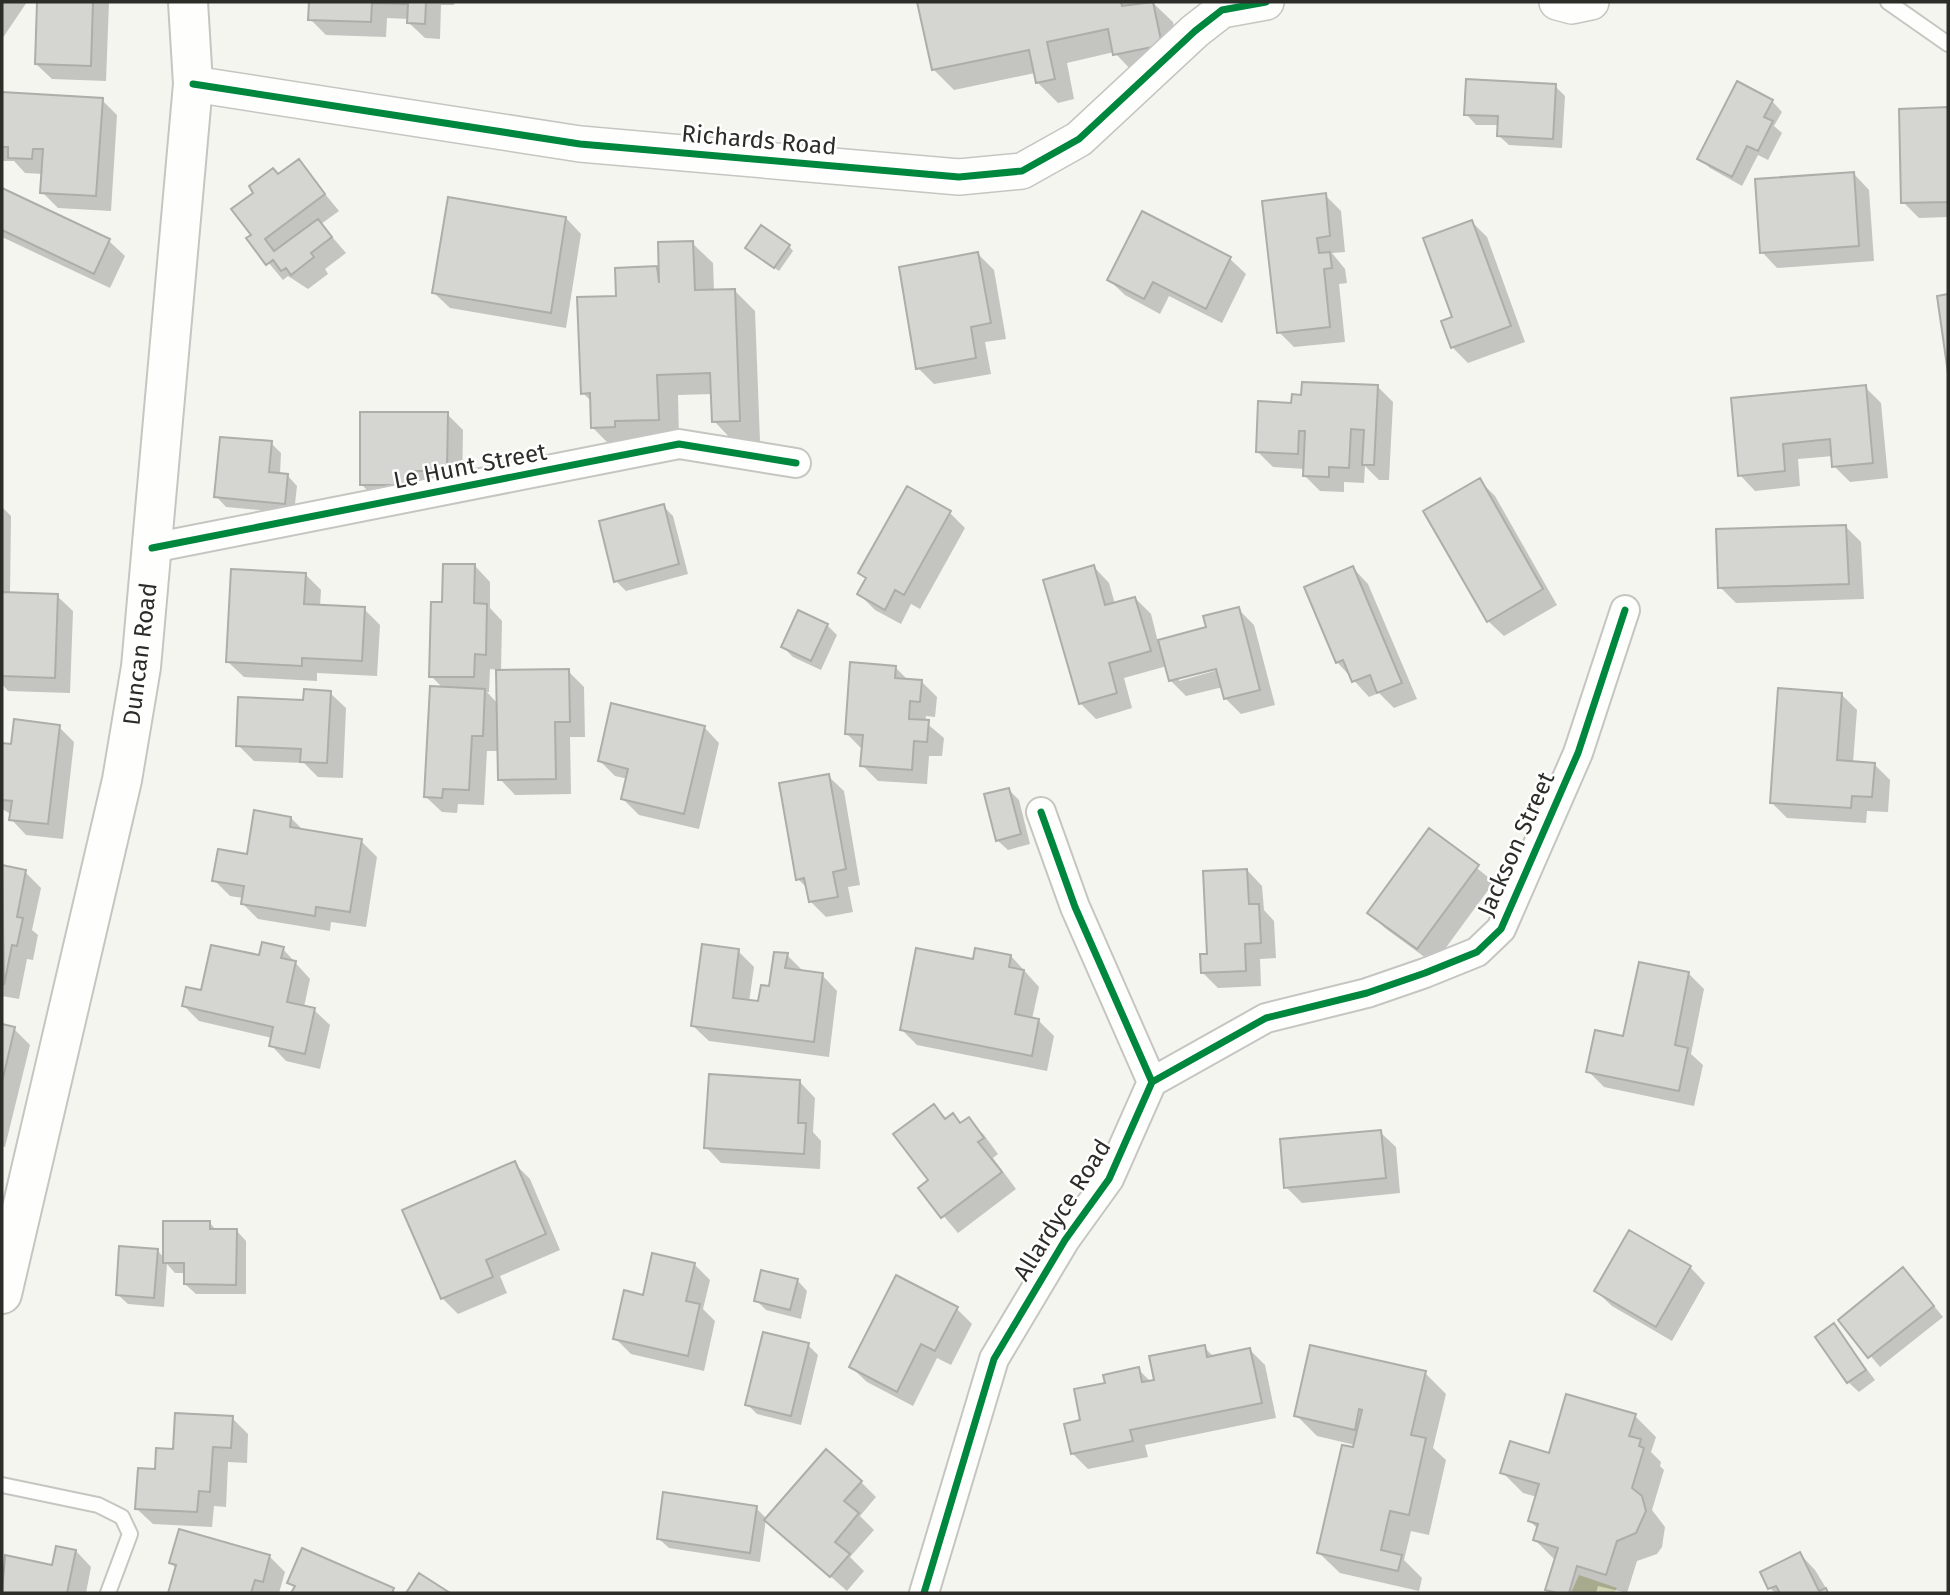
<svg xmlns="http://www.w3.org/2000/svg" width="1950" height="1595" viewBox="0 0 1950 1595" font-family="'Fira Sans',sans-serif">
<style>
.water{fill:#d2d5b1}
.shadow{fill:#0003;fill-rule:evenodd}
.building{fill:#d5d6d1;stroke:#adada9;stroke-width:2}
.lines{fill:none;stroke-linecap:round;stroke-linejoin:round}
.service-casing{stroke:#c5c6c1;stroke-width:18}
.minor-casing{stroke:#c5c6c1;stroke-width:32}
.tertiary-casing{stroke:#c5c6c1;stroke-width:38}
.secondary-casing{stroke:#c5c6c1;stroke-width:42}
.service{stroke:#fefefd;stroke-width:14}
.minor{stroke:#fefefd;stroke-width:28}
.tertiary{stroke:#fefefd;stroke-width:35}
.secondary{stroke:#fefefd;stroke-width:38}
.cycleway-casing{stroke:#fff;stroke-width:11}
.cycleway{stroke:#00873e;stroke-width:7}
.labels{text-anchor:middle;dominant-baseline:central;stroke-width:5;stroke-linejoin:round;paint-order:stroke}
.street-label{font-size:24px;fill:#2c2c28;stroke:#fff}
</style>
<rect width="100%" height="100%" fill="#f5f5f0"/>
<path class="water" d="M1579,1575L1617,1588L1614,1593H1571Z"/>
<path class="shadow" d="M2,2H27L2,39Z
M39,2H109L106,81L52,79L36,64Z
M311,2H455L454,5H441L440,39L425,38L409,23V19L387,18L386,37L326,35L310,19Z
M919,2H1137L1138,4L1152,2L1173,22L1182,65L1136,75L1114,52L1067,63L1074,99L1058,103L1037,82L1035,73L954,90L933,69Z
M1555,86L1565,96L1562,148L1509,145L1498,135L1499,125H1476L1466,114Z
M2,93L102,100L117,115L111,211L58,208L42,192L43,174L25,173L14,161H2Z
M1772,101L1782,112L1774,126L1782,133L1768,160L1758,155L1742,186L1710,168L1699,158Z
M1948,109V217L1919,218L1903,202L1901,110Z
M298,161L339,211L321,224L346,253L325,269L328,274L308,289L288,276L283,280L248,238L253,235L279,176Z
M1854,174L1869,190L1874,261L1777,268L1762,252Z
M2,190L109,241L125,256L110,288L2,237Z
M1325,195L1341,211L1345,252L1332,253L1345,269L1347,283L1339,284L1345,342L1294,347L1279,332Z
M1143,213L1230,259L1246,274L1222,323L1169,296L1160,314L1125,295L1109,280Z
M566,218L581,234L566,328L450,308L434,293Z
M1472,222L1487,237L1525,342L1468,363L1452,347L1454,318Z
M692,243L713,263L714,291L734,290L755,311L760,441L734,442L714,421L713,394L678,395L679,440L614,449L593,428L592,402L583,393L618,298L617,269L660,268Z
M789,246L793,251L779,271L752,253Z
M978,254L994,270L1006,339L985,342L991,374L934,384L918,368Z
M1378,387L1393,402L1389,480H1379L1365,466L1364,483L1344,482V492L1320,491L1304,475L1305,469L1273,467L1257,451L1293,405Z
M1865,387L1881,403L1888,478L1850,482L1834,466L1833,456L1798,459L1800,486L1755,491L1740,475L1733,400Z
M447,414L463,430L462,486L377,500L361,484Z
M271,443L281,453L280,474L287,475L297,486L294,513L226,507L216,496Z
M1479,480L1495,496L1557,605L1504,636L1488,621Z
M663,506L673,516L688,574L626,591L616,581Z
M2,507L11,516L10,594L57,596L73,611L70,693L8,691L2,684Z
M950,513L965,528L920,609L911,604L901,624L875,610L859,594L867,580L860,573Z
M1846,527L1861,542L1864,599L1736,603L1720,587Z
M475,566L490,582V608L502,621L501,672L568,671L584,687L585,737H570L571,794L515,795L500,779L499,751H487L484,805L458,804L457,813L442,812L426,797L444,689L431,676L443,604ZM490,669L498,670V704L487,692H489Z
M1094,567L1109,583L1115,604L1135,598L1151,614L1158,642L1208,629L1238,609L1254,625L1275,705L1241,714L1225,698L1223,687L1186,696L1171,681L1167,666L1124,678L1132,708L1096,719L1080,703ZM1224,665L1225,668L1179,681V677Z
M1353,568L1368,584L1417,699L1394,708L1379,693L1369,697L1337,662L1306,588Z
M305,574L321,590L320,607L364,609L380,625L377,676L317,673V681L244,677L228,662Z
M827,625L837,635L821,670L793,657L783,647Z
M895,667L909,681H921L937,697L935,717L926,716L925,722L944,738L942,756H929L927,784L878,781L862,765V749L847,734Z
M330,693L346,708L343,778L318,777L304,763L254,761L238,745L305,702Z
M1841,694L1857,710L1853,763L1874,764L1890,780L1888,812L1867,811L1866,823L1787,818L1771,802Z
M59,727L74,742L63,839L26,835L11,819V814L2,809V745L12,746Z
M704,727L719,743L699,829L639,815L623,799L628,779L615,776L599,760Z
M828,776L844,791L860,885L848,887L853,912L826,917L810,901L808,889L798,879Z
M1009,790L1019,800L1030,844L1008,850L997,840Z
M291,818L304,831L361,841L377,857L366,927L331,922L330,931L258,919L243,904V898L230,896L214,880L248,856Z
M1430,830L1494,882L1434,964L1385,928L1370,913Z
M2,867L25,872L41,888L32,930L38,935L33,960L27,959L19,999L2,996Z
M1247,870L1262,886L1264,910L1274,921L1276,958L1260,959L1261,986L1218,988L1203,973Z
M283,949L310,979L304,1007L314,1010L330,1025L320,1069L286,1061L271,1045L272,1038L199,1021L184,1006L260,957Z
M738,951L754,967L749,1002L760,1003L787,955L803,971L822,975L837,991L829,1057L709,1041L693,1026Z
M1011,956L1039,987L1032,1019L1038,1020L1054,1036L1047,1071L917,1045L901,1029L974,961Z
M1689,974L1704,989L1691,1054L1703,1065L1694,1106L1604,1087L1588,1071Z
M2,1026L14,1029L30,1045L5,1147L2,1146Z
M800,1082L815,1098L813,1132L821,1141L820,1169L721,1163L706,1147Z
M934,1106L947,1119L952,1115L961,1124L968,1119L984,1135L998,1154L993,1158L1016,1189L958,1233L920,1188L930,1181Z
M1380,1132L1396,1147L1400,1193L1302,1203L1286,1187Z
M514,1163L530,1179L560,1250L500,1276L507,1293L458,1314L442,1298Z
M209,1222L217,1231L236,1230L246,1241V1294H196L185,1284V1273H175L167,1264L164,1307L128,1304L117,1294L157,1250L165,1259Z
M694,1264L710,1280L703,1309L715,1321L704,1371L631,1354L615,1338L644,1297Z
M1690,1267L1705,1283L1672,1341L1612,1306L1596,1291Z
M797,1280L807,1291L801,1319L766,1310L756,1300Z
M1913,1280L1943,1317L1880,1367L1840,1320Z
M956,1308L972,1324L951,1365L937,1358L913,1406L867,1382L851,1367Z
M1834,1326L1875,1380L1859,1392L1848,1382Z
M808,1345L818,1355L801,1425L757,1414L747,1404Z
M1204,1347L1214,1357L1249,1349L1265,1365L1276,1418L1145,1445L1148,1457L1088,1469L1072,1453L1082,1422L1107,1384L1138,1369L1151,1382Z
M1425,1373L1446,1394L1433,1448L1446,1460L1429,1535L1411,1531L1404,1560L1422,1578L1419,1591L1340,1573L1319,1553L1355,1445L1317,1436L1296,1415Z
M1635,1416L1656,1437L1651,1452L1661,1462L1660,1466L1664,1470L1652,1510L1665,1527L1662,1547L1657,1554L1637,1561L1627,1593L1598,1586L1596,1593H1551L1547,1589L1556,1561L1535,1540L1538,1529L1530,1521L1537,1497L1523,1493L1502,1472L1551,1455Z
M232,1418L248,1434L247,1463L228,1462L226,1507L214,1506L212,1527L153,1524L137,1509L157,1471L175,1451Z
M861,1482L876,1497L860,1516L874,1530L850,1557L864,1571L847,1591L766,1519L760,1562L669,1548L658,1538L756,1508L767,1519Z
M76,1551L91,1567L86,1593H2L6,1557L53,1567Z
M1800,1554L1815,1570L1829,1593H1775L1770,1588Z
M269,1556L285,1572L279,1593H170L177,1569L171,1563Z
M289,1582L393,1590L396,1593H293L295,1589Z"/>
<path class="building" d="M37,2H93L91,66L35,64Z
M309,2H426L425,24L407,23L408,4L372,3L371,22L308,20Z
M917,2H1121L1122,6L1153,2L1162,45L1113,55L1108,29L1047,42L1055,79L1036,83L1029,50L932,70Z
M1466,79L1556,84L1553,139L1497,136L1498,116L1464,115Z
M1737,81L1773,100L1764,117L1773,121L1758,151L1747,146L1732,177L1697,159Z
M2,92L103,98L96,196L40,193L43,149H33L32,159L8,158V147H2Z
M1948,107V202L1901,203L1899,109Z
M299,159L325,194L265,239L274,251L318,219L332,237L311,253L314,257L291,275L286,268L281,271L273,260L266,265L246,238L251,235L231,209L253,193L249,186L273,168L278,174Z
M1854,172L1859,246L1760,253L1755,179Z
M2,188L110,239L94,274L2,230Z
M1326,193L1330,236L1317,238L1319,253L1330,252L1332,268L1324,269L1330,327L1277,333L1262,201Z
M448,197L566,217L551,313L432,293Z
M1142,211L1231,257L1206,309L1153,282L1144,299L1107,280Z
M1472,220L1511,326L1451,348L1441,321L1452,317L1423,238Z
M761,225L790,245L774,268L745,248Z
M693,241L695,290L735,289L740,421L712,422L710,373L657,375L659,420L615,421V427L591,428L590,393L581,394L577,297L616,296L615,268L657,266L659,283L658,242Z
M978,252L991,323L971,327L976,358L916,369L899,267Z
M1948,294V373L1937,296Z
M1302,382L1378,385L1374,465H1362L1364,430L1351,429L1349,468L1329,467V477L1303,476L1305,431H1299L1298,454L1256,452L1258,401L1291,403L1292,394L1301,395Z
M1866,385L1873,463L1832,467L1830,439L1783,444L1785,471L1738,476L1731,398Z
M360,412H448L447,471H415L414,485H360Z
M220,437L272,441L269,472L288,474L285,504L214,497Z
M1480,478L1543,589L1487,622L1423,511Z
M907,486L951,511L904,595L895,590L885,610L857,594L866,578L858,573Z
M664,504L679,564L614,582L599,521Z
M1846,525L1849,584L1718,588L1716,529Z
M443,564H475L474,603L487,604L486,655L475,654L474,677H429L431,602H442Z
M1094,565L1105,605L1135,597L1151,651L1109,663L1117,693L1079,704L1043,580Z
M1353,566L1402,683L1377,693L1370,675L1352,682L1343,660L1336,663L1304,587Z
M231,569L306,573L304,604L365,607L362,661L302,658V666L226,662Z
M2,592L58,594L55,678L2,676Z
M1239,607L1260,690L1224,699L1216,669L1169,681L1158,640L1206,627L1203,616Z
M798,610L828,624L811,661L781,647Z
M850,662L896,666L895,678L922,680L920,702L910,701L909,719L929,720L927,742L914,741L912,770L860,766L863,735L845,734Z
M569,669L570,722H555L556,779L498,780L496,670Z
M430,686L485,689L483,736H472L469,790L443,789L442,798L424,797Z
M1778,688L1842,693L1837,760L1875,763L1872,797L1852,796L1851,808L1770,803Z
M304,689L331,691L327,763L300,762L301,749L236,746L238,697L303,700Z
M611,703L705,726L684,814L621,799L628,769L598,761Z
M14,719L60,725L48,824L9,820L12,801L2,800V743L11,744Z
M829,774L846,869L833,872L838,897L809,902L804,878L796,880L779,783Z
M1009,788L1021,834L996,841L984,794Z
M254,810L291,817L290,827L362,839L350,912L316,907L315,916L241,904L244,886L212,881L218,849L247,854Z
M1429,828L1479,865L1417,949L1367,913Z
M2,865L26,870L17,917L23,918L17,946L12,945L4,985Z
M1247,869L1249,904H1259L1261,943L1245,944L1246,971L1201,973L1200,954H1207L1203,871Z
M262,942L284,947L281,958L296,961L287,1002L315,1008L305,1054L269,1046L273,1027L182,1006L186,987L201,990L211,945L259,955Z
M702,944L739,949L733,998L758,1001L761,985L769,986L774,952L788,953L785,968L823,973L814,1042L691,1026Z
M916,948L973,959L975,948L1011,955L1009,967L1024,970L1015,1014L1039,1019L1032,1056L900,1030Z
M1639,962L1689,972L1675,1045L1688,1048L1679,1091L1586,1072L1595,1030L1623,1036Z
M2,1024L15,1027L2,1082Z
M709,1074L800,1080L798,1123H806L804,1154L704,1148Z
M934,1104L945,1119L953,1113L960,1123L969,1117L984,1138L978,1142L1002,1172L941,1218L918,1188L928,1180L893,1134Z
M1381,1130L1386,1178L1284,1188L1280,1139Z
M515,1161L546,1234L486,1260L493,1277L441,1299L402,1210Z
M163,1221H210V1229H237L236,1285L184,1284V1263H163Z
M1629,1230L1691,1266L1656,1327L1594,1291Z
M119,1246L158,1249L154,1298L116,1295Z
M652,1253L695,1263L686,1301L700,1304L688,1356L613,1339L624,1290L643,1295Z
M1903,1267L1934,1306L1868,1358L1838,1320Z
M761,1270L798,1279L790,1310L754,1301Z
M896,1275L958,1307L935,1351L921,1344L897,1392L849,1367Z
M1834,1323L1866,1370L1847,1383L1815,1337Z
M763,1332L809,1343L791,1416L745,1405Z
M1205,1345L1207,1357L1250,1348L1262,1403L1130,1430L1133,1441L1071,1454L1064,1424L1080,1420L1074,1389L1105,1383L1103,1375L1139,1367L1142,1382L1154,1380L1149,1356Z
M1310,1345L1426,1371L1411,1435L1426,1438L1409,1515L1390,1511L1381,1550L1402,1555L1398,1571L1317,1553L1342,1445L1353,1447L1362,1410L1359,1409L1355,1430L1294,1416Z
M1566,1394L1636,1414L1629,1436L1641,1439L1639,1446L1644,1448L1632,1488L1642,1496L1646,1511L1636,1533L1617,1541L1606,1575L1577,1566L1569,1593H1557L1545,1590L1558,1548L1533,1540L1538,1524L1528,1521L1539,1484L1500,1473L1510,1441L1549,1453Z
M175,1413L233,1416L231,1448L213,1447L210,1492L199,1491L197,1512L135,1509L138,1468L155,1469L156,1448L173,1449Z
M826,1449L862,1481L844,1501L859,1513L835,1542L850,1554L830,1577L764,1520Z
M663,1492L757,1506L750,1553L657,1539Z
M179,1529L270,1555L263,1582L255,1580L251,1593H168L176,1565L169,1563Z
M56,1546L76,1550L67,1593H2L5,1555L52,1565Z
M302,1548L394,1588L392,1593H291L295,1586L287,1583Z
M1800,1552L1819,1591L1826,1588L1828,1593H1780L1776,1586L1768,1589L1760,1572Z
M419,1573L450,1593H406Z"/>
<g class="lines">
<defs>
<path id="service" d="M1888,2L1948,44
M2,1485L98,1505L122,1517L130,1534L108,1593"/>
<path id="minor" d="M152,548L679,444L796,463
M1152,1082L1266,1018L1367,993L1425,973L1477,952L1501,929L1578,753L1625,610
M924,1593L994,1359L1065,1240L1109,1179L1152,1082L1075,907L1041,812"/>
<path id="tertiary" d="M1557,2L1572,6L1591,2
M193,84L580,144L959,177L1022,171L1079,139L1195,31L1222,10L1266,2"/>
<path id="secondary" d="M2,1294L122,780L141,667L193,84L188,2"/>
</defs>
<use href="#service" class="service-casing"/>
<use href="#minor" class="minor-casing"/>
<use href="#tertiary" class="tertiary-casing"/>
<use href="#secondary" class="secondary-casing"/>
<use href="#service" class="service"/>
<use href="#minor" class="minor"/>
<use href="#tertiary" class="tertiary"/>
<use href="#secondary" class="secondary"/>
<defs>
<path id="cycleway" d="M193,84L580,144L959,177L1022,171L1079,139L1195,31L1222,10L1266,2
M152,548L679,444L796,463
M1152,1082L1266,1018L1367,993L1425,973L1477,952L1501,929L1578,753L1625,610
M924,1593L994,1359L1065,1240L1109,1179L1152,1082L1075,907L1041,812"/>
</defs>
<use href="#cycleway" class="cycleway-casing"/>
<use href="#cycleway" class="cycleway"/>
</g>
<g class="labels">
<g class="street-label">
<text transform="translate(759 140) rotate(5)">Richards Road</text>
<text transform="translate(470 466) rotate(-11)">Le Hunt Street</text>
<text transform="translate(140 654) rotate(-83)">Duncan Road</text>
<text transform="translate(1516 844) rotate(-66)">Jackson Street</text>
<text transform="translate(1062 1210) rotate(-58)">Allardyce Road</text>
</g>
</g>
<rect width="1950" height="1595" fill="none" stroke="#2c2c28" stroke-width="7"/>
</svg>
